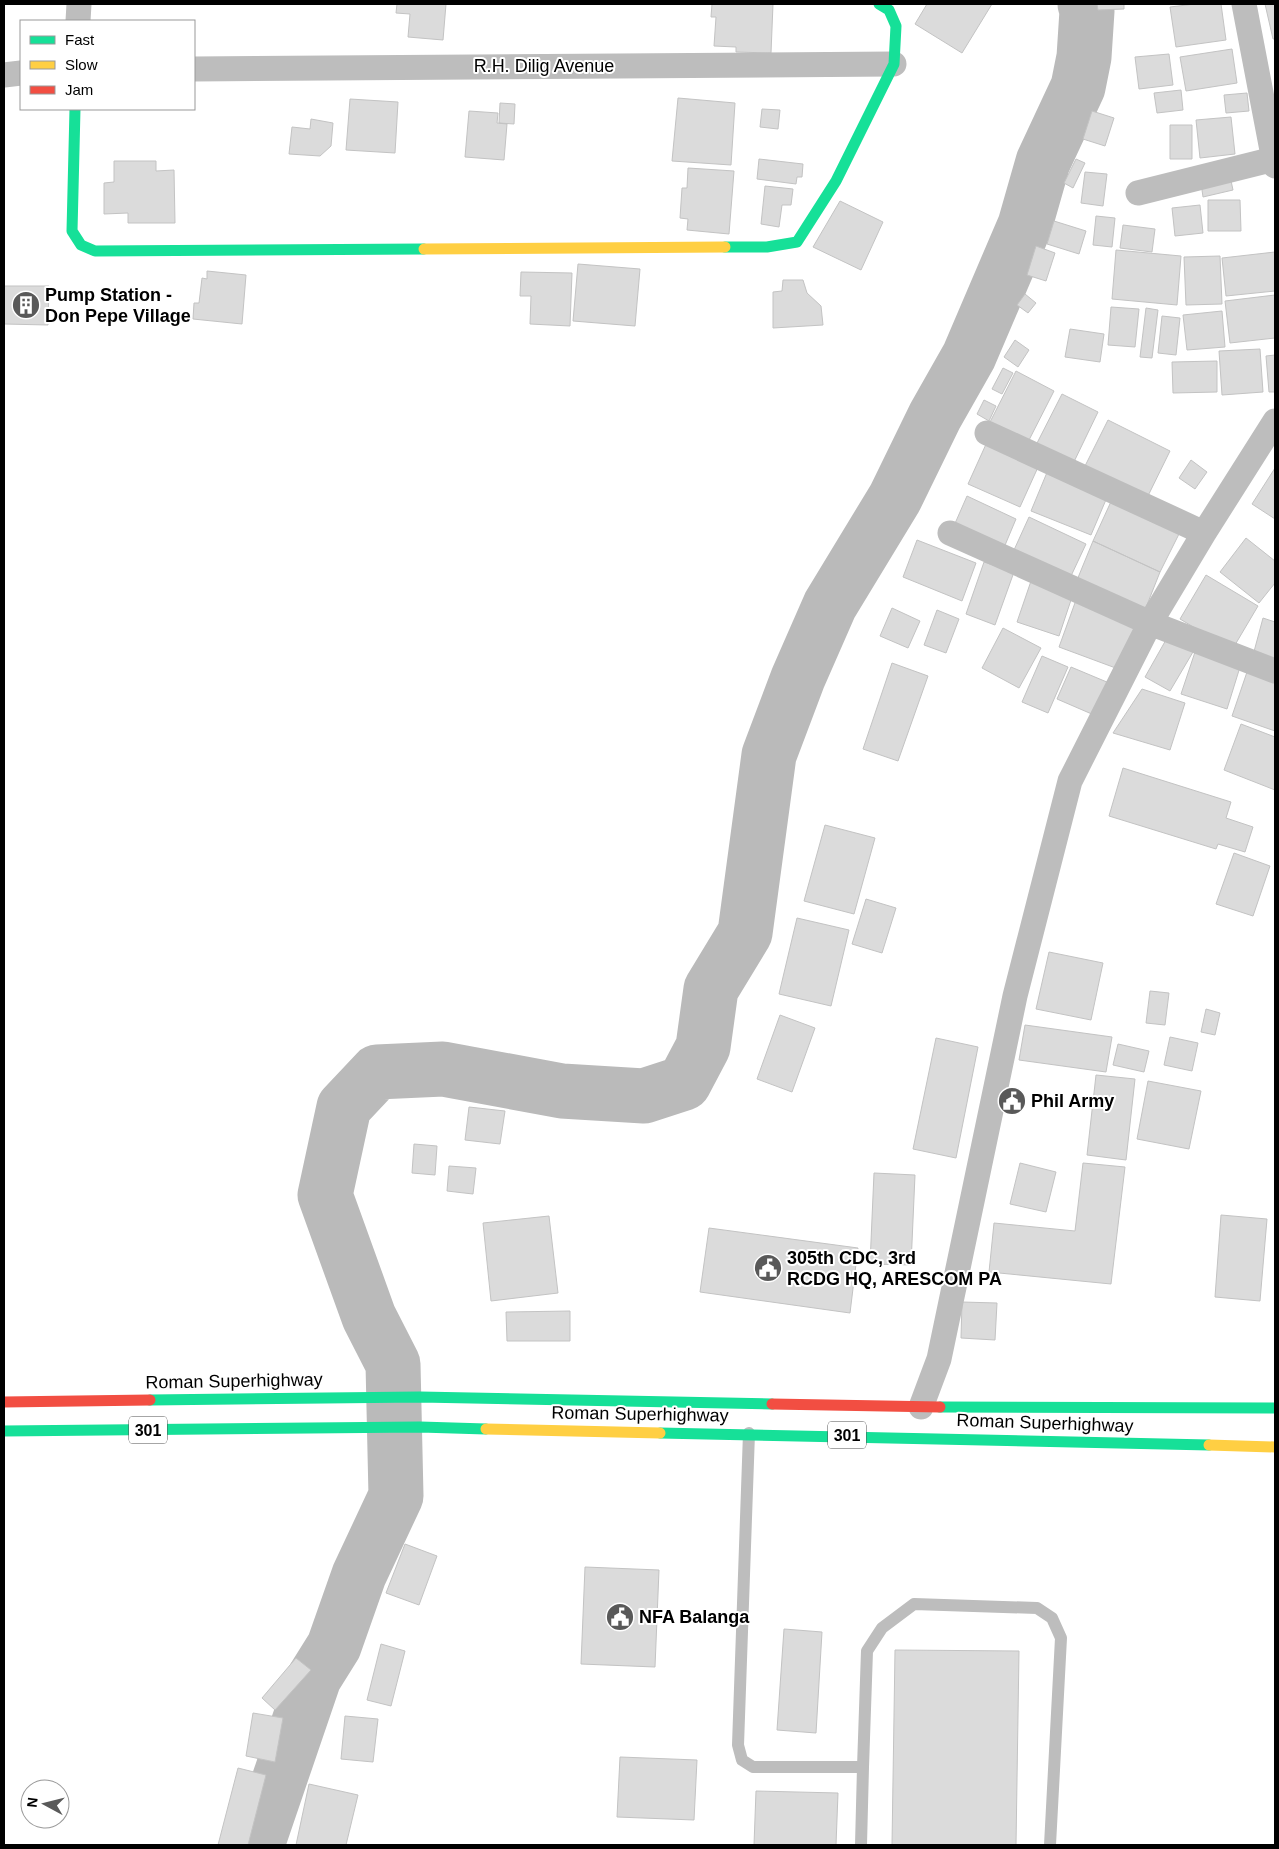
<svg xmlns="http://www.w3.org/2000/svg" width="1279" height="1849" viewBox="0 0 1279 1849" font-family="Arial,sans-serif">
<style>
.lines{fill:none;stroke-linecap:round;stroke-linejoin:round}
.river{stroke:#bababa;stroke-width:55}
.building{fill:#dbdbdb;stroke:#c3c3c3}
.lane{stroke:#bdbdbd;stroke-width:12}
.street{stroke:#bdbdbd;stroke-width:25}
.fast{stroke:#16e098;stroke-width:11}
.slow{stroke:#ffcf43;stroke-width:11}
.jam{stroke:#f24e42;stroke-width:11}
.labels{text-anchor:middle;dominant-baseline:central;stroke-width:4;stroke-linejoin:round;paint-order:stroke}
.shield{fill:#fff;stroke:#4c4c4c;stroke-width:1}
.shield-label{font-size:16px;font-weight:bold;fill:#000}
.street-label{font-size:18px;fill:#000;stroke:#fff}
.poi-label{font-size:18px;font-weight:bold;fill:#000;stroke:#fff;text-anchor:start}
</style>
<rect width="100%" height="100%" fill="#fff"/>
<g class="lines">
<path class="river" d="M257,1845L314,1678L334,1646L359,1575L396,1496L393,1364L369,1317L325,1195L344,1107L377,1072L443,1069L562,1091L644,1096L684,1083L703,1047L711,989L745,933L769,755L798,678L830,605L895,498L935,416L969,356L1025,225L1043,162L1078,87L1084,57L1087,11L1085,4"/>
</g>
<path class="building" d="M397,4H446L443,40L408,37L410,14L396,13Z
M712,4H773L771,53L736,52V47L714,46L716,17H711Z
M927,4H992L962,53L915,24Z
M1097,4H1124V9L1098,10Z
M1195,4H1221L1226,40L1176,47L1170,7Z
M1265,4H1275V39H1273Z
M1232,49L1237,83L1186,91L1180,57Z
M1169,54L1173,85L1139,89L1135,57Z
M1181,90L1183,110L1157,113L1154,93Z
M1247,93L1249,111L1226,113L1224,95Z
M678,98L735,103L731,165L672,161Z
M350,99L398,102L395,153L346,150Z
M500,103L515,104L514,124L499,123Z
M762,109L780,110L778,129L760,127Z
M469,111L498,113L497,123L507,124L504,160L465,157Z
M1092,111L1114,118L1105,146L1083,139Z
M1231,117L1235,154L1200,158L1196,120Z
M311,119L333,123L331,146L320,156L289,154L292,127L310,129Z
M1170,125H1192V159H1170Z
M759,159L803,164L802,177H797L796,184L757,179Z
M1076,159L1085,163L1073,188L1064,183Z
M114,161H156V171L174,170L175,223H128V213L104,214V183L114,182Z
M688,168L734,171L729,234L687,230L688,219L680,218L682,188H687Z
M1085,172L1107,174L1103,206L1081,203Z
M1230,176L1233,190L1203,197L1201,183Z
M765,186L793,189L791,205H782L779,227L761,224Z
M1208,200H1240L1241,231H1208Z
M840,201L883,222L861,270L813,247Z
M1200,205L1203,233L1175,236L1172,208Z
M1096,216L1115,218L1112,247L1093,245Z
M1054,221L1086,231L1079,254L1047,244Z
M1123,225L1155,229L1152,252L1120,248Z
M1036,246L1055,253L1046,281L1027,275Z
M1116,250L1181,256L1177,305L1112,299Z
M1275,252V291L1226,296L1222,258Z
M1220,256L1222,304L1186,305L1184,257Z
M578,264L640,269L635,326L573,321Z
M207,271L246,275L242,324L193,319L194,303H199L202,278L207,279Z
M521,272L572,273L570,326L530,324L531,296H520Z
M783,280H803L807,293L821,306L823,325L773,328V292L782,291Z
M4,286H49L48,325L4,324Z
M1025,294L1036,303L1028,313L1017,305Z
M1275,295V338L1230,343L1225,301Z
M1111,307L1139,309L1135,347L1108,345Z
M1146,308L1158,310L1152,358L1140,357Z
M1222,311L1225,347L1187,350L1183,315Z
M1162,316L1180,318L1176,355L1158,353Z
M1070,329L1104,334L1100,362L1065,357Z
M1015,340L1029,350L1018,367L1004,357Z
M1260,349L1263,392L1222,395L1219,351Z
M1275,355V392H1269L1266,356Z
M1217,361V392L1173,393L1172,362Z
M1003,368L1013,373L1002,394L992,389Z
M1016,371L1054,391L1027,444L989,424Z
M1062,394L1098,412L1071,468L1034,449Z
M984,400L996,406L989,421L977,414Z
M1108,420L1170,451L1144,504L1082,472Z
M987,442L1039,465L1020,507L968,484Z
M1191,460L1207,472L1195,489L1179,478Z
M1275,468V519L1252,504Z
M1048,470L1108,495L1091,535L1031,511Z
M1114,495L1183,526L1160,572L1093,541Z
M967,496L1016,519L1003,550L953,528Z
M1029,517L1086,544L1071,576L1014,550Z
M1246,538L1275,561V583L1259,603L1220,572Z
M917,540L976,563L962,601L903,577Z
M1093,541L1160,572L1143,615L1075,585Z
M984,562L1014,572L995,625L966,614Z
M1206,575L1258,606L1232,650L1180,619Z
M1031,581L1073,594L1059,636L1017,622Z
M1076,600L1138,623L1121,670L1059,647Z
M892,608L920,621L908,648L880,636Z
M937,610L959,619L946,653L924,645Z
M1263,618L1275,622V666L1252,659Z
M1003,628L1041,648L1019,688L982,668Z
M1167,638L1193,652L1170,691L1145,677Z
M1195,652L1240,667L1227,709L1181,694Z
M1042,656L1068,667L1048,713L1022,702Z
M892,663L928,676L898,761L863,749Z
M1071,667L1114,685L1101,718L1057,699Z
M1247,672L1275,681V731L1232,716Z
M1142,689L1185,703L1170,750L1113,733Z
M1241,724L1275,737V790L1224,770Z
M1123,768L1231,802L1226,818L1253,827L1245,852L1218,844L1216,849L1109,816Z
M825,825L875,838L854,914L804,901Z
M1234,853L1270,866L1253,916L1216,904Z
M866,899L896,908L882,953L852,944Z
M797,918L849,930L831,1006L779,994Z
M1049,952L1103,963L1091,1020L1036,1009Z
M1150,991L1169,993L1165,1025L1146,1023Z
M1206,1009L1220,1013L1215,1035L1201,1032Z
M780,1015L815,1028L792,1092L757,1079Z
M1025,1025L1112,1037L1106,1072L1019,1060Z
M1170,1037L1198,1043L1192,1071L1164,1065Z
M936,1038L978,1047L956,1158L913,1149Z
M1118,1044L1149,1051L1144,1072L1113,1065Z
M1096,1075L1135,1079L1126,1160L1087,1155Z
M1148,1081L1201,1091L1189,1149L1137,1139Z
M469,1107L505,1111L500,1144L465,1140Z
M414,1144L437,1146L435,1175L412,1173Z
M1020,1163L1056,1172L1046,1212L1010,1204Z
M1083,1163L1125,1167L1111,1284L989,1272L994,1223L1075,1231Z
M449,1166L476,1168L473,1194L447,1191Z
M874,1173L915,1175L911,1265L870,1264Z
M1221,1215L1267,1219L1260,1301L1215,1297Z
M549,1216L558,1293L491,1301L483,1223Z
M709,1228L858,1248L850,1313L700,1292Z
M962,1302L997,1303L995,1340L961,1338Z
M570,1311V1341H507L506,1312Z
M405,1544L437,1556L419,1605L386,1593Z
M585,1567L659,1570L655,1667L581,1664Z
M784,1629L822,1632L816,1733L777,1730Z
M381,1644L405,1651L391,1706L367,1700Z
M895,1650L1019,1651L1016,1845H892Z
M296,1658L311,1670L275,1710L262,1698Z
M253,1713L283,1718L275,1762L246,1756Z
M345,1716L378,1719L373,1762L341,1759Z
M620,1757L697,1760L694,1820L617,1817Z
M238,1768L266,1775L248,1845H218Z
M309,1784L358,1795L346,1845H296Z
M756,1791L838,1793L836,1845H754Z"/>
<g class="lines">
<path class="lane" d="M749,1433L738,1745L742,1760L753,1767H863L867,1651L882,1628L914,1604L1037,1608L1052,1618L1061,1638L1050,1845
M861,1845L863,1767"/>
<path class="street" d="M1244,4L1275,166
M78,21L79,4
M194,69L894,64
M4,75L21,73
M1138,193L1274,159
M987,433L1204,533
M950,533L1150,623L1275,671
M921,1407L939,1359L1015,996L1070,781L1150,623L1204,533L1275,421"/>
<path class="fast" d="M75,109L72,231L81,245L95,251L424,249
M725,247H767L797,242L836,181L894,64L896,26L889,10L879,4
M150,1400L420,1397L772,1404
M940,1407L1275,1408
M4,1431L420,1427L486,1429
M660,1433L1209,1445"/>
<path class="slow" d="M424,249L725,247
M486,1429L660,1433
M1209,1445L1275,1447"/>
<path class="jam" d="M4,1402L150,1400
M772,1404L940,1407"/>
</g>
<defs>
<symbol id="building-disc" viewBox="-11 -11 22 22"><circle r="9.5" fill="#595959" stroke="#fff"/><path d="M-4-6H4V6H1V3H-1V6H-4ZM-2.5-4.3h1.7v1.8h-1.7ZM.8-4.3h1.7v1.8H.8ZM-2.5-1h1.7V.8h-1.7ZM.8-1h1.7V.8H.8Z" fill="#fff"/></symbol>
<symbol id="civic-disc" viewBox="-11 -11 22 22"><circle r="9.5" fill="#595959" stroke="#fff"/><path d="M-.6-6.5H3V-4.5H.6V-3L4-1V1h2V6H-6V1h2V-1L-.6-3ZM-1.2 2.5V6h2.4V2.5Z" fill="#fff"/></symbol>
</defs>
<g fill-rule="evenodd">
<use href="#building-disc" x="10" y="289" width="32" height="32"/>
<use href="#civic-disc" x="996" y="1085" width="32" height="32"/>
<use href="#civic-disc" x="752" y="1252" width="32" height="32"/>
<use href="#civic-disc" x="604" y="1601" width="32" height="32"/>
</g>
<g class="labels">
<g class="shield">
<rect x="129" y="1416.5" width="38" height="27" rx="4"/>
<rect x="828" y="1421.5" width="38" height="27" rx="4"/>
</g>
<g class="shield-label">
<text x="148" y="1430">301</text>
<text x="847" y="1435">301</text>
</g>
<g class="street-label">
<text x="544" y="66">R.H. Dilig Avenue</text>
<text transform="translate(234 1381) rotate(-1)">Roman Superhighway</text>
<text transform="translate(640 1414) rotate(1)">Roman Superhighway</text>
<text transform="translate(1045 1423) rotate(2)">Roman Superhighway</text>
</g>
<g class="poi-label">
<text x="45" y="295">Pump Station -<tspan x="45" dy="21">Don Pepe Village</tspan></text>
<text x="1031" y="1101">Phil Army</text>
<text x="787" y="1258">305th CDC, 3rd<tspan x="787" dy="21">RCDG HQ, ARESCOM PA</tspan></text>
<text x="639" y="1617">NFA Balanga</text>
</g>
</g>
<rect width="1279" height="1849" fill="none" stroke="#000000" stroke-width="10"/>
<rect x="20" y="20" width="175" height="90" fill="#ffffff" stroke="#999999"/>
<rect x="30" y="36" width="25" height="8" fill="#16e098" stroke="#999999"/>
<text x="65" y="45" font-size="15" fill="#000000">Fast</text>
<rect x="30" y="61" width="25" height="8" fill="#ffcf43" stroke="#999999"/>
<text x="65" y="70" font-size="15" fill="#000000">Slow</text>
<rect x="30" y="86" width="25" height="8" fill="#f24e42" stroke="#999999"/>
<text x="65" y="95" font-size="15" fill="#000000">Jam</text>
<g transform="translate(45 1804) rotate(277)"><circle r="24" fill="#ffffff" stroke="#999999"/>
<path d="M0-4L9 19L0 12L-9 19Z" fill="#595959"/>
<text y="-8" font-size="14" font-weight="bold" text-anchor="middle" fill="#000000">N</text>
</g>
</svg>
